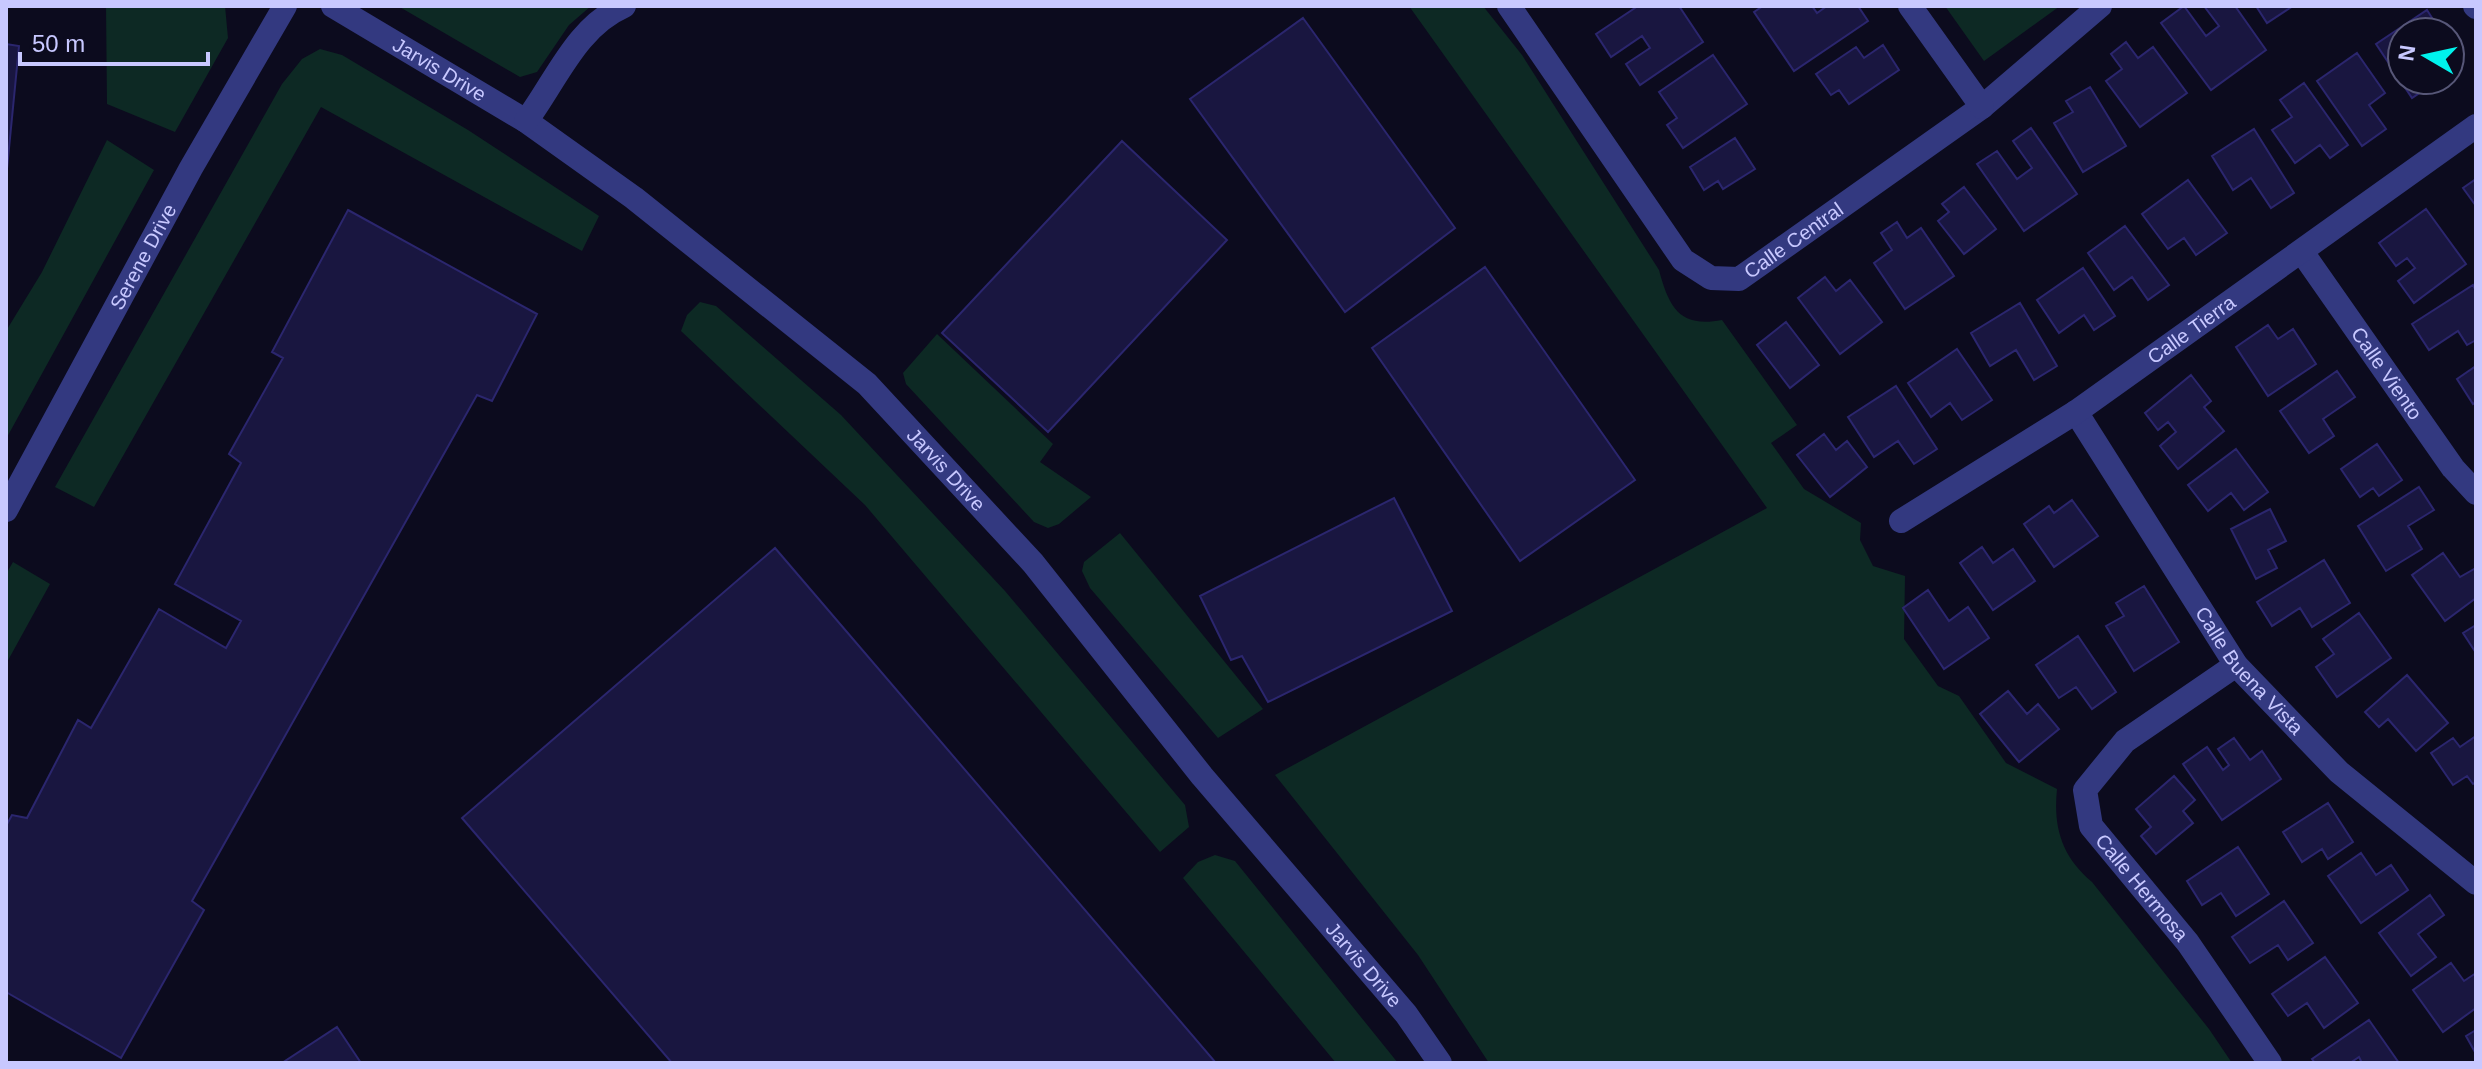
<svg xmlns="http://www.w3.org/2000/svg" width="2482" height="1069" viewBox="0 0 2482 1069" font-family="Arial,sans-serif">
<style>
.green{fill:#0d2924}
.building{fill:#191640;stroke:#2b266e;stroke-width:2}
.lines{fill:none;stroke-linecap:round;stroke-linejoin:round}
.street{stroke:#333980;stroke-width:24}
.labels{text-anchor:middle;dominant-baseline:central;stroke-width:6;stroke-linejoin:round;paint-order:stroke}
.street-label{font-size:20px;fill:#c8c8ff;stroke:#0c0b1e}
</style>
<rect width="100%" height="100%" fill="#0c0b1e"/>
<path class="green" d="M106,6H225L228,38L175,132L107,104Z
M398,6H591L569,25L537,72L520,77Z
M1409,6H1483L1522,55L1659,270C1669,308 1680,328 1722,320L1797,425L1771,443L1804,489L1861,523L1860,540L1873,566L1905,576L1904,639L1938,686L1959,696L2006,763L2057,789C2053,828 2062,857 2092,882L2209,1029L2232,1063H1489L1418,955L1275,775L1767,508Z
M1945,6H2060L1984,61Z
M320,49L342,55L468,130L599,216L582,251L321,107L94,507L55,487L282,84L302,59Z
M107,140L154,170L6,439V331L42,272Z
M700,302L716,306L841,415L1005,591L1185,805L1189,827L1160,852L865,505L681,331L687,315Z
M937,334L1053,444L1040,462L1091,497L1059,524L1048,528L1034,522L906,384L903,373Z
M1120,533L1263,709L1218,738L1090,588L1082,571L1084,562Z
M13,562L50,584L6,664V574Z
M1215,855L1235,861L1398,1063H1336L1183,878L1198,862Z"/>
<path class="building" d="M1638,6H1679L1703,42L1640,85L1626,64L1650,48L1642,36L1611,57L1596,34Z
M1763,6H1812L1817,13L1827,6H1858L1868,21L1794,71L1754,12Z
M2184,6L2206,36L2219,26L2204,6H2235L2266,50L2211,90L2161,23Z
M2256,6H2293L2267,23Z
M2427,10L2441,32H2402V80H2431L2434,83L2412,98L2376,44Z
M1303,18L1455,228L1345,312L1190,99Z
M2126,42L2138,58L2153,47L2187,93L2140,127L2106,81L2122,69L2111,54Z
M6,44L19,46L6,179Z
M1883,45L1899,70L1849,104L1839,90L1831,95L1816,74L1856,47L1864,58Z
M2357,53L2385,93L2369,105L2386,129L2362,146L2317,81Z
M1713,55L1747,104L1683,148L1667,125L1677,118L1659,92Z
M2304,83L2348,145L2330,158L2320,145L2295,163L2272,130L2292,117L2280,100Z
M2090,87L2126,146L2083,172L2054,123L2073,112L2066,101Z
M2031,128L2077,194L2024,231L1977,164L1997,151L2017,179L2032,168L2013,141Z
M2254,129L2294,193L2271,208L2251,178L2233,190L2212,156Z
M1735,138L1755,169L1723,189L1718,181L1704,190L1690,167Z
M1122,141L1227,240L1048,432L942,333Z
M2476,179V206L2463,188Z
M2188,180L2227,233L2196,255L2184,238L2168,249L2142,214Z
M1964,187L1996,229L1964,254L1938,221L1949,212L1942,204Z
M2426,209L2466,264L2414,303L2398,281L2415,268L2407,258L2396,266L2379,243Z
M348,210L537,314L492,401L477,395L192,901L204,910L121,1058L6,992V826L12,815L27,818L78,720L91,728L159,609L226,648L241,621L175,584L241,463L229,454L283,358L272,352Z
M1897,222L1907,238L1921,228L1954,276L1905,309L1874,263L1892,250L1881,233Z
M2125,226L2169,285L2148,300L2132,277L2114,290L2088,253Z
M1485,267L1635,480L1520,561L1372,348Z
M2083,268L2115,316L2094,330L2084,315L2059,333L2037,300Z
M1825,277L1836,291L1850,280L1882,322L1840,354L1798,298Z
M2473,285L2476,291V340L2467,345L2458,331L2429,350L2412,324Z
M2020,303L2057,366L2034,380L2016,350L1990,366L1971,333Z
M1786,322L1819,365L1790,388L1757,345Z
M2268,325L2278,339L2293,329L2316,364L2268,396L2236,347Z
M1957,349L1992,400L1962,420L1950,403L1931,417L1908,383Z
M2476,366V402L2473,404L2457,379Z
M2337,371L2355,397L2323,419L2334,436L2309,453L2280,411Z
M2191,375L2211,401L2204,407L2224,431L2178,469L2160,446L2176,432L2168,422L2158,430L2145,413Z
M1896,386L1937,449L1914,464L1898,441L1874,457L1848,417Z
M1824,434L1836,450L1847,441L1867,467L1830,497L1797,455Z
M2377,444L2402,480L2379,496L2373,488L2360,497L2341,469Z
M2236,449L2268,492L2244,510L2231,493L2208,511L2188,485Z
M2419,487L2434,510L2408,526L2422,549L2386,571L2358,526Z
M1394,498L1452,611L1268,702L1242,656L1231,660L1200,596Z
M2072,500L2098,536L2054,567L2024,524L2049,506L2054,513Z
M2270,509L2286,541L2268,550L2277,568L2256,579L2231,529Z
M1982,547L1993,563L2013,549L2035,581L1993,610L1960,563Z
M775,548L1216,1063H672L462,818Z
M2443,553L2460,577L2476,568V598L2445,621L2412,575Z
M2324,560L2350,603L2312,627L2300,608L2272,626L2257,602Z
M2144,586L2179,642L2134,671L2106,626L2124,616L2116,603Z
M1928,590L1949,621L1968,607L1989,638L1944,669L1903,608Z
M2359,613L2391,658L2337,697L2316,667L2334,654L2323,639Z
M2476,625V653L2463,633Z
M2078,636L2116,692L2092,709L2076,687L2059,698L2036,665Z
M2407,675L2448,723L2416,751L2388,719L2379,727L2365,712Z
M2008,691L2027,714L2038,704L2059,729L2019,762L1980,714Z
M2476,736V782L2473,784L2467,776L2453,785L2431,753L2453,738L2460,747Z
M2234,738L2250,760L2262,751L2281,779L2222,820L2183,764L2207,747L2223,770L2229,765L2218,749Z
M2174,776L2195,800L2183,811L2193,823L2156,854L2141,836L2151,827L2136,809Z
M2328,803L2353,842L2328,859L2322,849L2302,862L2283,832Z
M2238,847L2269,894L2236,916L2221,893L2202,905L2187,881Z
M2361,853L2376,875L2391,865L2408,890L2361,923L2328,876Z
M2430,895L2444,915L2418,934L2436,957L2411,976L2379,933Z
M2284,901L2313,943L2288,960L2278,945L2250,963L2232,937Z
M2325,957L2358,1003L2324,1028L2307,1003L2288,1016L2272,994Z
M2451,963L2464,981L2476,973V1008L2443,1032L2413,990Z
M2369,1020L2399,1063H2362L2359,1057L2350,1063H2315L2312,1059Z
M337,1027L361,1063H282Z
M2476,1030V1054L2466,1036Z"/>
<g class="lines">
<g class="street">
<path id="s1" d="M333,6L526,121L634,198L867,384L1033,563L1202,776L1406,1014L1440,1063"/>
<path id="s2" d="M1509,6L1683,260L1711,278L1739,279L1982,107L2100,6"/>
<path d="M1910,6L1982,107"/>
<path d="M2475,6L2476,7"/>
<path d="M526,121C556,81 576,27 624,6"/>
<path id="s3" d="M2302,252L2453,468L2476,493"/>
<path id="s4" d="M2076,412L2236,665L2339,772L2476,883"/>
<path id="s5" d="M6,510L191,168L285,6"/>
<path id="s6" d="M1901,521L2076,412L2476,126"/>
<path id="s7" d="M2236,665L2125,741L2085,790L2091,826L2188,943L2270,1063"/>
</g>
</g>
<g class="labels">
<g class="street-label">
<text stroke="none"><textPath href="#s1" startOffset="124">Jarvis Drive</textPath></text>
<text stroke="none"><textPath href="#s2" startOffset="436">Calle Central</textPath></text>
<text stroke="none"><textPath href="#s5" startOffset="288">Serene Drive</textPath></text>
<text stroke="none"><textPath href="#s6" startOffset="348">Calle Tierra</textPath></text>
<text stroke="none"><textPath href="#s3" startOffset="148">Calle Viento</textPath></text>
<text stroke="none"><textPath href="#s1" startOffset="772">Jarvis Drive</textPath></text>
<text stroke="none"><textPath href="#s4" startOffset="312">Calle Buena Vista</textPath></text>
<text stroke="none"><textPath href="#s7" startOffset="314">Calle Hermosa</textPath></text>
<text stroke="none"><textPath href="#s1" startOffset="1420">Jarvis Drive</textPath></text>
</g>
</g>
<rect width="2482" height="1069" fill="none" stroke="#c8c8ff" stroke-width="16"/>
<g transform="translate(2426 56) rotate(279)"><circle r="38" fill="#0c0b1e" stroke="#575778" stroke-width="2"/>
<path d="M0-6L14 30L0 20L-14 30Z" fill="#00f3ed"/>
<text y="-12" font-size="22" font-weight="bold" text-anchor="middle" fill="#c8c8ff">N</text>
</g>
<path d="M20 52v12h188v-12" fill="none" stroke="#c8c8ff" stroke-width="4"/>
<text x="32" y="52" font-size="24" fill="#c8c8ff" stroke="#0c0b1e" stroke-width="6" paint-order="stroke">50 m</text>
</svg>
